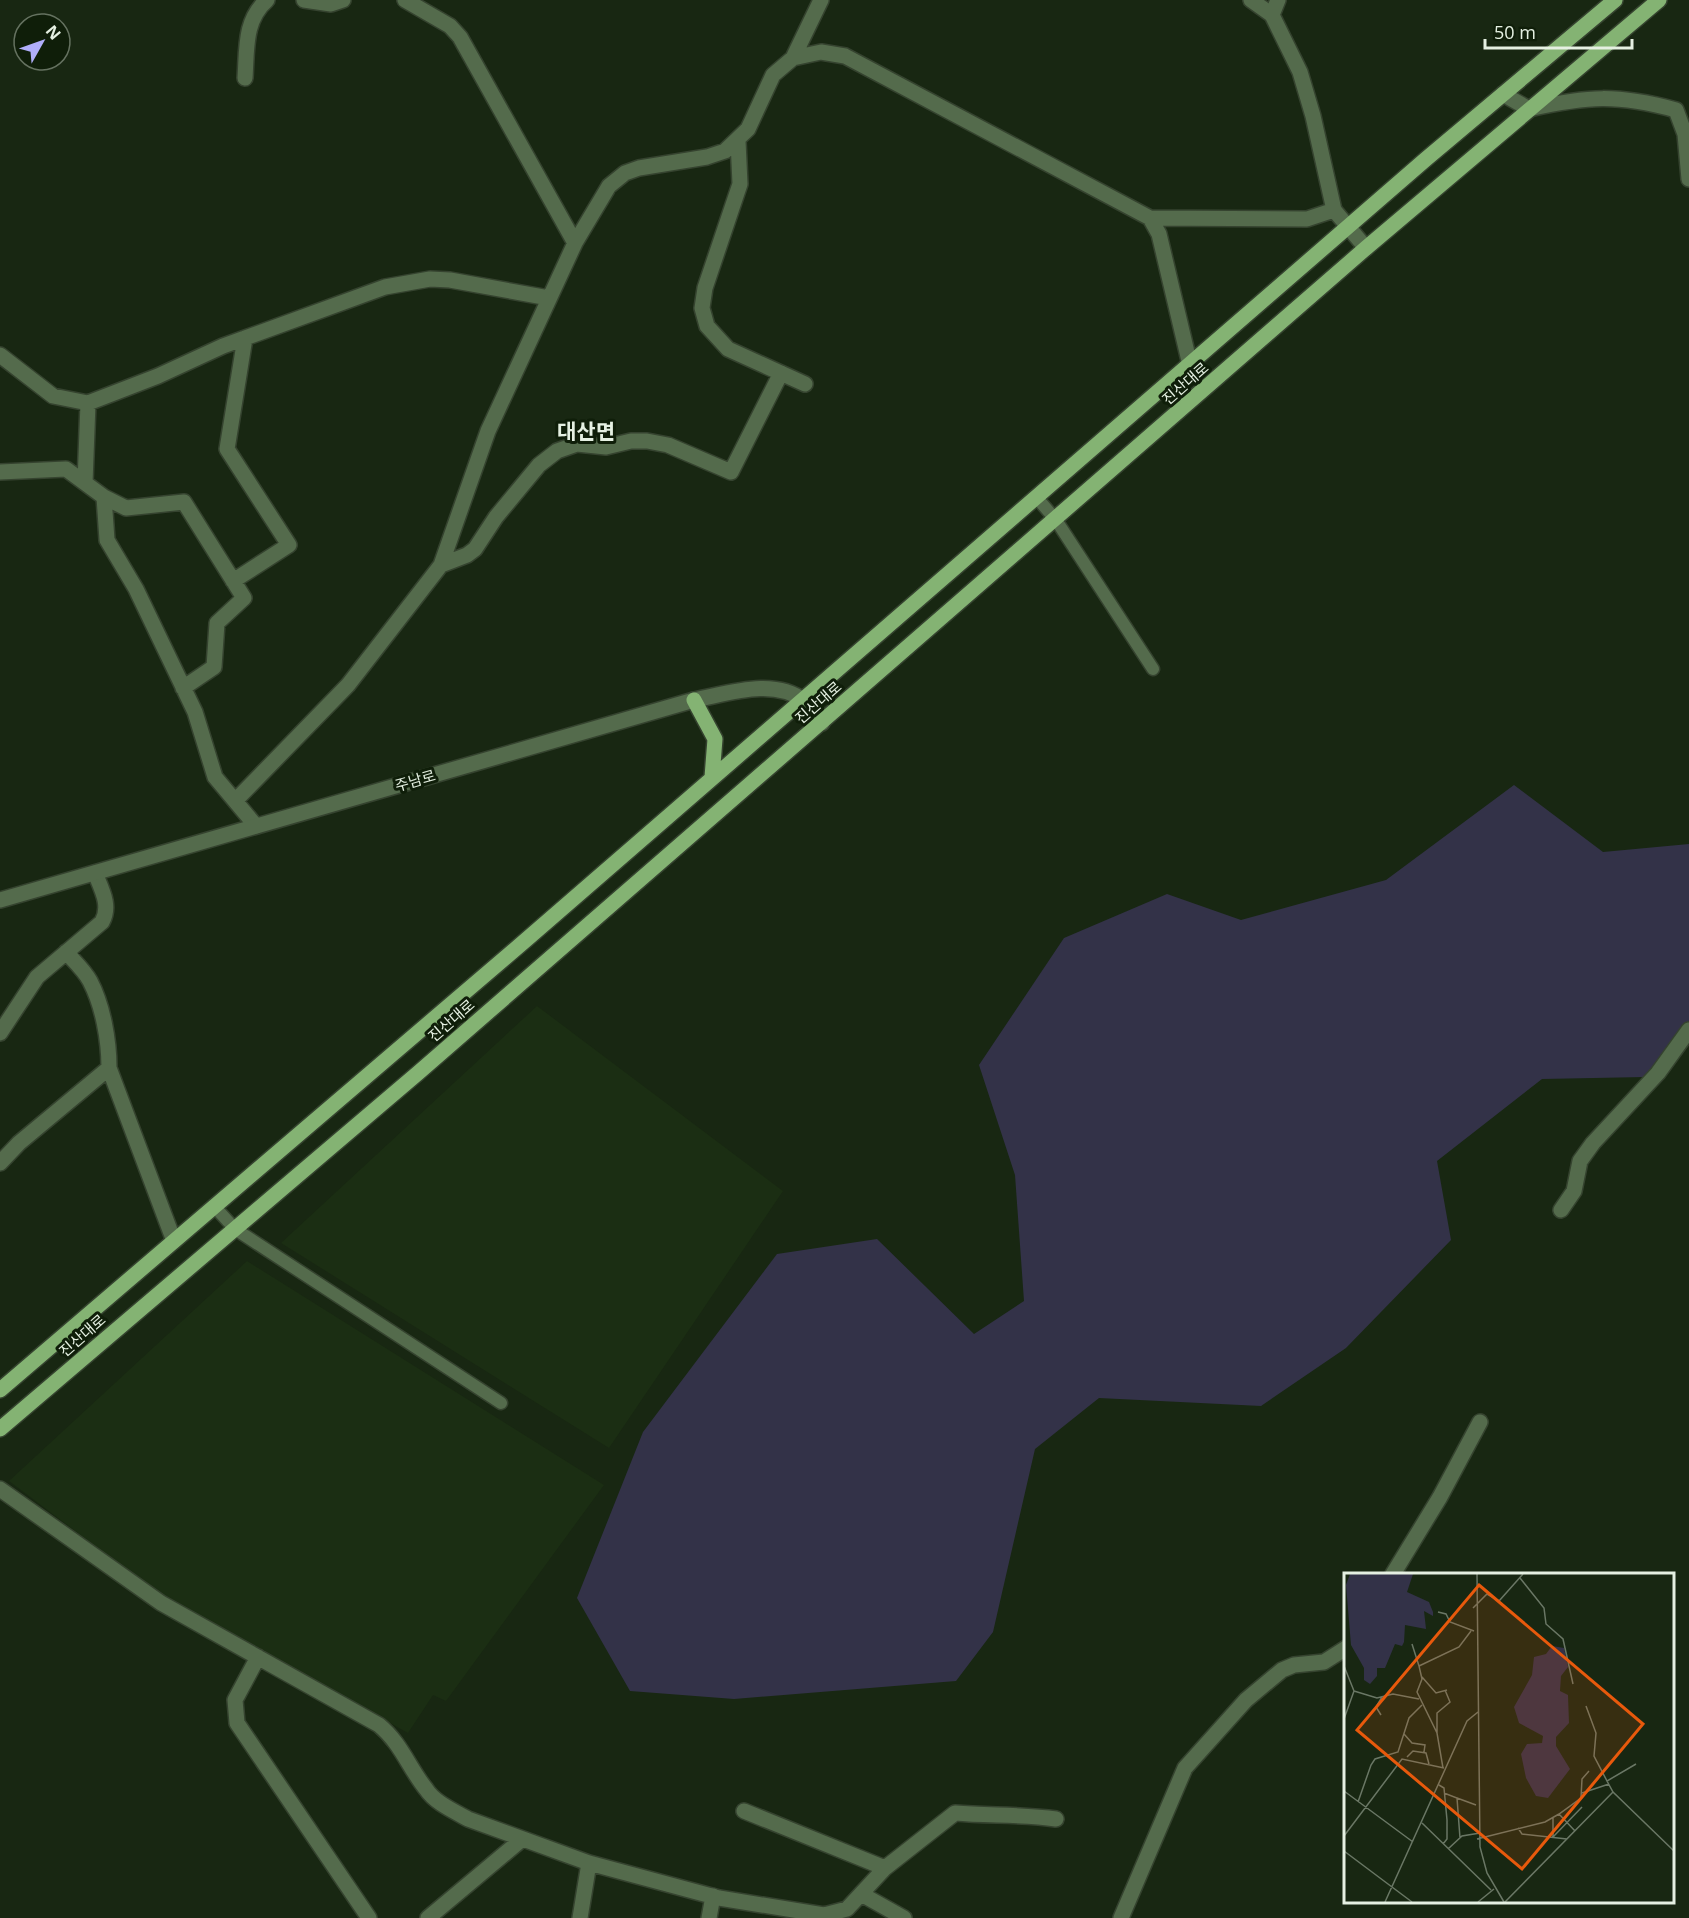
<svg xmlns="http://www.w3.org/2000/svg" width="1689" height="1918" viewBox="0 0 1689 1918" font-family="'Open Sans','Noto Sans KR',sans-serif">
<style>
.built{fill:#1b2e13}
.green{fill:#333248}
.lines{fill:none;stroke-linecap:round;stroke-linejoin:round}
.service-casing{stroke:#35432f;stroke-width:15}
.minor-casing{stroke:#35432f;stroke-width:18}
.tertiary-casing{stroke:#35432f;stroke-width:18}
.primary-casing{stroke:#35432f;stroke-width:18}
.service{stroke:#546b4c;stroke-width:12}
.minor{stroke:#546b4c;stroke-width:15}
.tertiary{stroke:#546b4c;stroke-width:15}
.primary{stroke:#84b373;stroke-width:15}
.labels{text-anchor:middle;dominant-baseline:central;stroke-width:6;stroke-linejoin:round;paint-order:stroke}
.street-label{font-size:15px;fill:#e5f0e2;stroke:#0f1e09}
.district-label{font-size:21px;font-weight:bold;fill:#e5f0e2;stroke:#0f1e09}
.inset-road{fill:none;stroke:#6a7765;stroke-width:1.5}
.view{fill:#e8590c;fill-opacity:0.15;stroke:#e8590c;stroke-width:3}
.inset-edge{fill:none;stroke:#e5f0e2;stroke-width:3}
</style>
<rect width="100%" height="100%" fill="#182712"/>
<path class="built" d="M537,1006L783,1191L609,1448L281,1243Z
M247,1261L604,1485L446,1701L433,1695L408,1733L161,1596L9,1481Z"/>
<path class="green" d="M1514,785L1603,852L1689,844V1039L1645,1077L1542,1079L1437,1161L1451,1240L1346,1348L1261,1406L1099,1398L1035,1449L993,1632L956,1681L734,1699L630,1691L577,1598L643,1432L777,1254L877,1239L974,1334L1024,1301L1015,1175L979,1065L1064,938L1167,894L1241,920L1386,880Z"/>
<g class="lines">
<defs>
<path id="service" d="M1037,498L1056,520L1153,669
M214,1206L235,1229L501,1403"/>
<path id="minor" d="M304,0L331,4L343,0
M405,0L450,26L460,37L575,243
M1251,0L1272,15
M1278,0L1272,15L1300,72L1313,116L1334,210L1366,248
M793,58L821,0
M245,78C247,49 244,20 267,0
M1503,94L1529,109C1588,96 1617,94 1676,110L1685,134L1689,179
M738,141L740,184L705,288L702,308L707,326L728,349L805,384
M1150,218L1159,234L1190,365
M0,355L53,396L88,403L158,376L223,346L385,287L430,279L450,280L549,298
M0,472L66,469L104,497L107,540L136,589L195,712L215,777L256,826
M85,483L88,403
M104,497L126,508L184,502L244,598L217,623L214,667L183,688
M441,565L467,555L475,549L496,517L539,465L557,451L577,444L606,447L631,441H647L668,445L731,472L781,373
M233,581L289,545L227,449L245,338
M235,801L348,685L441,565L488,431L575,243L609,186L625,173L639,168L707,157L725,151L748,129L773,75L793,58L821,52L845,56L1150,218L1307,219L1334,210
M0,1033L37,977L102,922C111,906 102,890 95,873
M109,1068L174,1241
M0,1163L19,1143L109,1068C109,1040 103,1006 90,981C84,970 74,961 66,952
M1561,1210L1574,1191L1580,1161L1593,1143L1658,1073L1689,1030
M0,1489L161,1603L379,1725C401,1743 409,1768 426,1789C435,1803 454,1811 468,1819L589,1863L719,1898L824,1915L847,1909L885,1868L955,1813C989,1816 1022,1814 1056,1819
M1393,1574L1440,1497L1480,1422
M258,1657L235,1700L237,1723L369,1918
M744,1811L885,1868
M863,1895L904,1918
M428,1918L521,1840
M580,1918L589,1863
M709,1918L713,1896
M1121,1918L1185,1768L1246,1700L1282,1670L1294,1665L1324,1662L1346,1648"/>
<path id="tertiary" d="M0,900L694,700C727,694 774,677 804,701C811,706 816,716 822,723"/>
<path id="primary" d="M694,700L715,739L712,777
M0,1390L527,939L1426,159L1615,0
M0,1429L418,1073L1366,248L1659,0"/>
</defs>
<use href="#service" class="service-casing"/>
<use href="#minor" class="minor-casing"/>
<use href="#tertiary" class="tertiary-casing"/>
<use href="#primary" class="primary-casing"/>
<use href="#service" class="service"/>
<use href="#minor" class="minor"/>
<use href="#tertiary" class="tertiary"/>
<use href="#primary" class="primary"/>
</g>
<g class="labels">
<g class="street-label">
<text transform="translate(1185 383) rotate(-41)">진산대로</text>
<text transform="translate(818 702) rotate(-41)">진산대로</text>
<text transform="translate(415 780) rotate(-16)">주남로</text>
<text transform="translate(451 1020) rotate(-41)">진산대로</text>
<text transform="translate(82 1335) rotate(-41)">진산대로</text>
</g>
<g class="district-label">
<text x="586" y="431">대산면</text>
</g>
</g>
<g transform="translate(1344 1573)">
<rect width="330" height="330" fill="#182712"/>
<path d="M6,1H69L63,19L85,29L89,39V43L80,38L82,56L61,52L60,69L58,73L51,71L41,95H33V103L26,111L20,107V95L7,72L2,12ZM208,73L220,75L224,94L217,103L216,118L224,122L225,150L212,164V173L226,196L204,225L192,223L182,205L177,181L183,171L198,170L199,163L175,150L170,134L188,102L190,84L202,81Z" fill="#333248"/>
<path class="inset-road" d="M133,1L136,274L143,300L160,329M176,5L200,35L202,51L219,66L229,111M129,35L143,21L155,28L179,1M94,39L102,41L106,49L130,58M68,71L75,93M0,93L10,118L0,146M78,104L92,120L103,117M10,118L33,125L49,121L75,126M242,133L252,160L250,183L263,208M37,142L32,134L38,124M93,160V140L106,129L101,117M60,161L68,170L81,172L80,179M63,184L69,178L82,180L85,191M292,191L263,208L269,219L330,278M99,195L93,160L73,119L78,106L75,93L115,74L127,58M95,212L100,215L103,247V266L99,271M0,218L69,269M100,220L113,225L116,265M238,220L265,211M113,225L132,232M14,229L27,192L31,186L54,179L65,145L78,132M215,241L231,258M209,245V264M78,250L147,317M174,255L178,261L223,266M0,263L58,186L100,195M209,264L238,234M133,266L201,249L215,241L237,225L238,206L245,198M104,276L118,263L136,260M0,278L68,329M41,329L123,148L134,139M134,329L150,316M161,329L269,219"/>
<path class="view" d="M135,12L299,151L178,296L13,157Z"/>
<rect width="330" height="330" class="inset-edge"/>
</g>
<g transform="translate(42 42) rotate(50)"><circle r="28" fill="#0f1e09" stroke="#657260" stroke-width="1.5"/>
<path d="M0-4.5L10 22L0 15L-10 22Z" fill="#b0aefa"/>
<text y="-9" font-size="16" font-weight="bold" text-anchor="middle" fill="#e5f0e2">N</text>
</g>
<path d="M1485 39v9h147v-9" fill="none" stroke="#e5f0e2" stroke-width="3"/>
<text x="1494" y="39" font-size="18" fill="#e5f0e2" stroke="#0f1e09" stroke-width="4.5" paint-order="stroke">50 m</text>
</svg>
